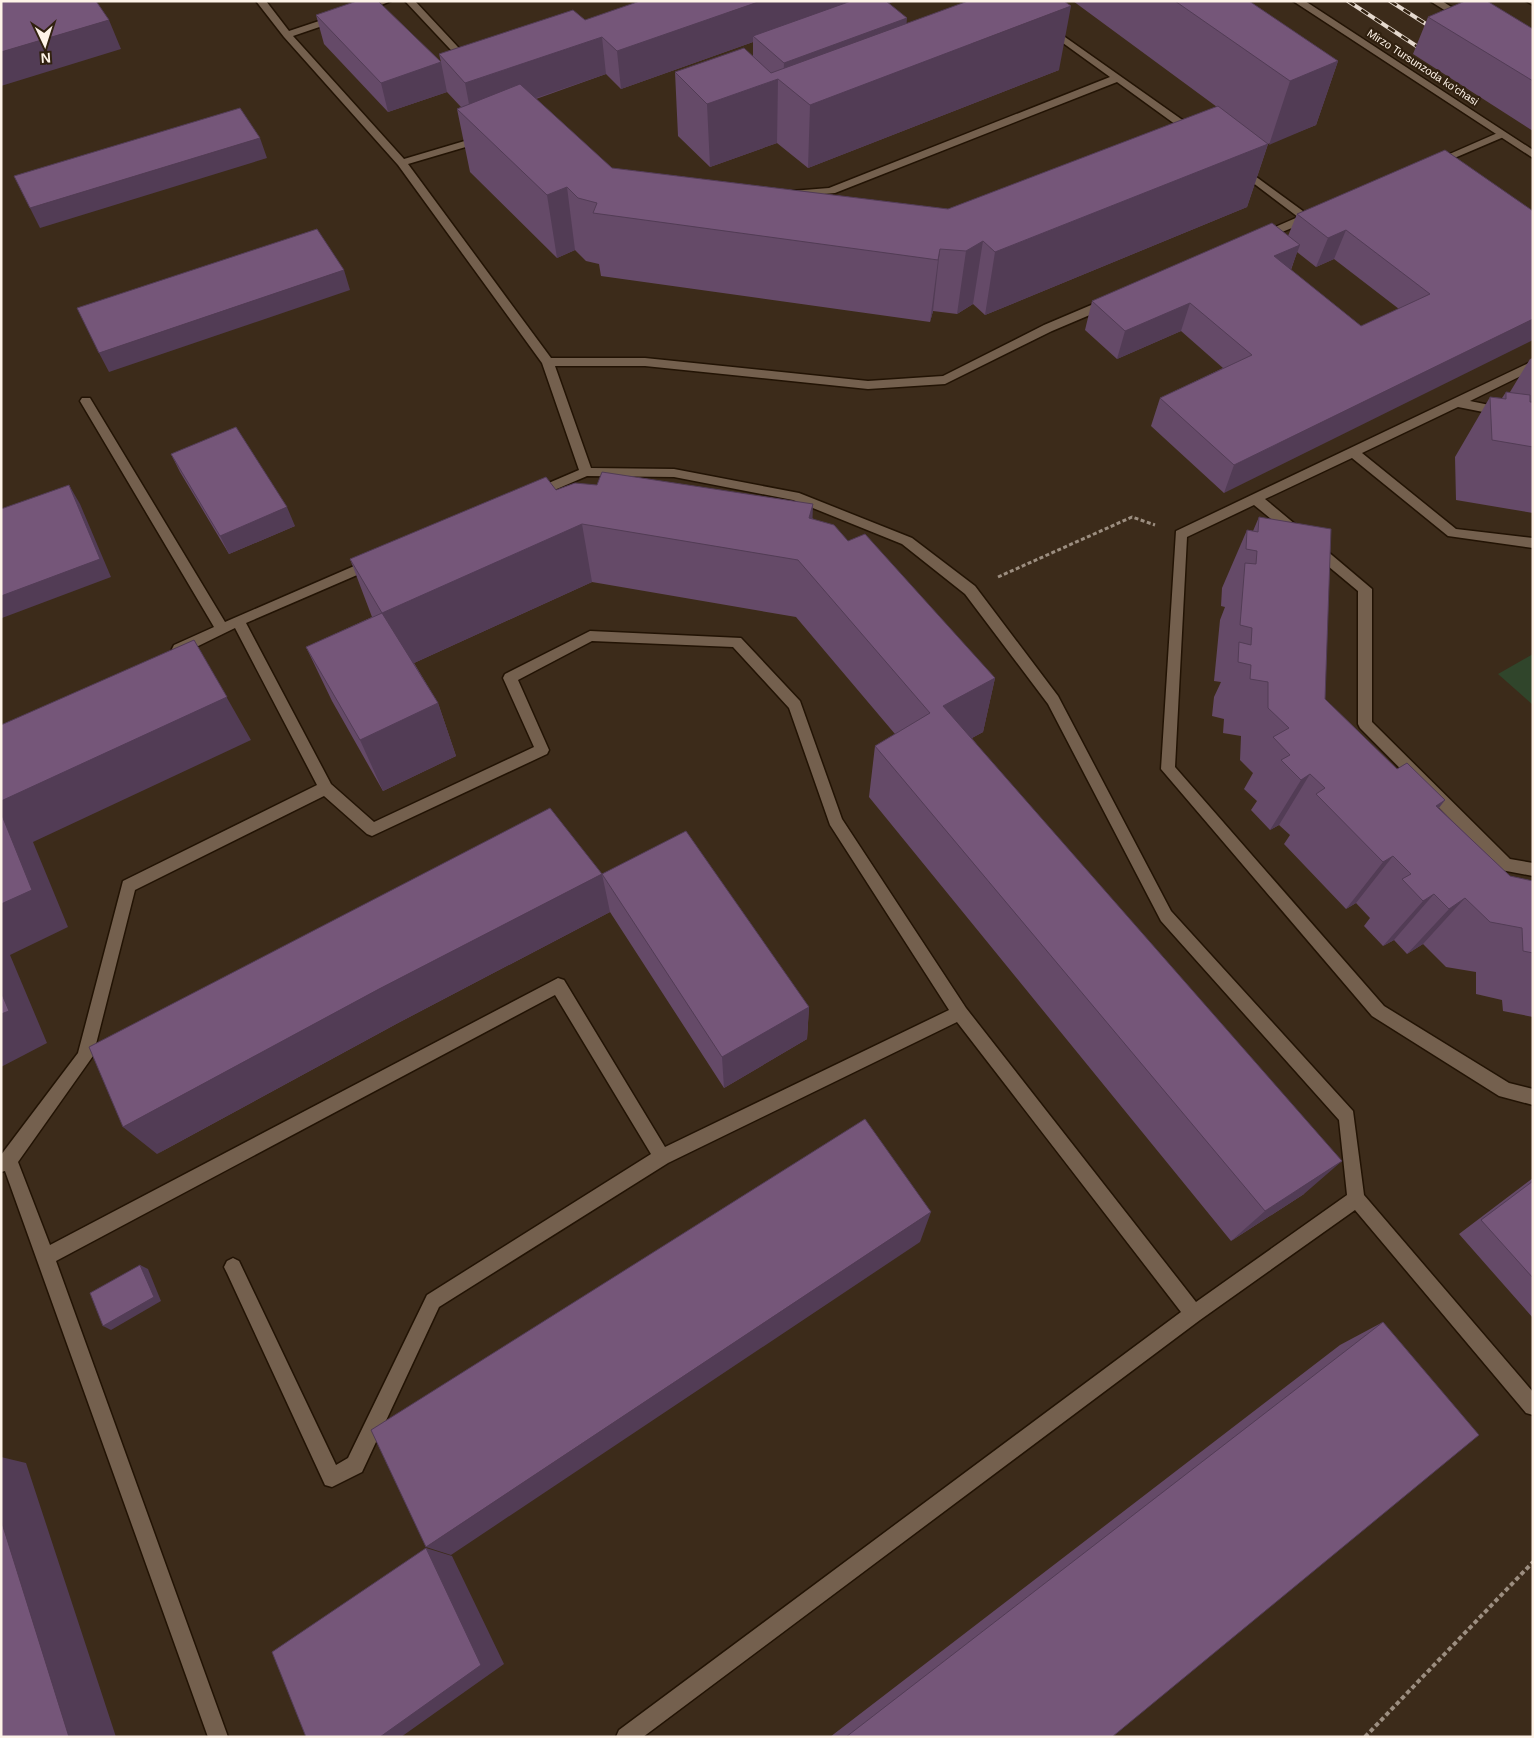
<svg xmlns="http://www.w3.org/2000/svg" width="1534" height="1738" viewBox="0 0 1534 1738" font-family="Arial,sans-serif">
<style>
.green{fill:#30452b}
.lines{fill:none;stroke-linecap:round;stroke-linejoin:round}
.service-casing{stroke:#221304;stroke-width:3}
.minor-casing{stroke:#221304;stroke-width:3}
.secondary-casing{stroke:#221304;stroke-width:3}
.path-far1{stroke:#9c8e80;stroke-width:3;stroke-dasharray:4 2.5;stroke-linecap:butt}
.path{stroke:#9c8e80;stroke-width:4;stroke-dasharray:4.5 3;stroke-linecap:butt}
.service{fill:#74604e;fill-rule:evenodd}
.minor{fill:#74604e;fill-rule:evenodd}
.secondary{fill:#74604e;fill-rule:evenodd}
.rail-casing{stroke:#e5d9ce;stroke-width:4}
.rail{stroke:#312110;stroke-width:2.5;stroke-dasharray:8;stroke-linecap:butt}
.wall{fill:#654a68;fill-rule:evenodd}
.shaded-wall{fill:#523c55}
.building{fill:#755679;stroke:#523c55}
.labels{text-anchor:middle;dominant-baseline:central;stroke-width:4.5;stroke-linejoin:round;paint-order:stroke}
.far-street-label{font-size:11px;fill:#fef3e8;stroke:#312110}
</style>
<rect width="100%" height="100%" fill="#3c2b1a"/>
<path class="green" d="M1533,654V705L1498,674Z"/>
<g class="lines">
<defs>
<path id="service" d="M256,1H266L289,31L334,16H340V20L293,36L404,159L478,137H486V141L408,164L551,358H645L868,381L943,376L1044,325L1103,300H1111V306L1052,331L945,384L868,389L645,366H555L591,468L674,469L799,493L912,538L975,586L1058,696L1171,911L1353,1111L1364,1195L1533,1392V1415L1526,1413L1355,1210L1200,1320L643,1737H616L619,1730L1181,1312L957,1022L668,1163L439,1307L362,1472L332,1487L325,1485L227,1273L224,1267L227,1261L233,1258L239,1261L336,1465L348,1458L427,1295L651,1154L555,995L56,1261L228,1737H208L5,1171L1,1172V1155L78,1053L123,881L317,785L235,628L184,653H174L172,649L174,645L214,627L80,401L82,398H90L225,622L368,560H378L380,563L378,566L246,623L331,784L374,822L534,747L503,678L505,674L590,631L741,638L800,701L842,819L966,1008L1196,1302L1347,1195L1339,1120L1161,921L1048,704L965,594L902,544L793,500L674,477L587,476L538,497H530L528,494L530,491L579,470L542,363L398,165L284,37ZM592,641L733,647L789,708L830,825L949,1010L665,1147L564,980L558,978L50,1245L18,1162L93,1056L135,890L324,796L367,834L372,836L547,754L549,750L518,680Z
M376,1H391L364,12L356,10Z
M405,1H415L471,61V65H465Z
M1048,25L1198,131V135H1190L1117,82L835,193L791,197L786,194L791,191L829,188L1110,77L1045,30V26Z
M1502,131L1507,134L1506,136L1438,165L1434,166L1429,163Z
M1240,165L1307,214H1316V218L1265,239H1257V235L1298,217L1236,170L1235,168Z
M1533,361V370L1470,401L1533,414V422L1458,407L1362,453L1456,529L1533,538V548L1448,536L1352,458L1265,499L1302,530L1303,533L1302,536H1292L1254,505L1187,537L1175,767L1384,1006L1509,1083L1533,1089V1105L1499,1096L1372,1016L1161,769L1176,531Z
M1315,543L1320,545L1372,589V722L1510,859L1533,863V876L1501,870L1360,728L1358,724V591L1310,551L1309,548L1310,545Z"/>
<path id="minor" d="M1526,1H1533V5Z"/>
<path id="secondary" d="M1293,1H1305L1533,150V158Z
M1430,1H1442L1470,19L1462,21Z"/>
</defs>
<use href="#service" class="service-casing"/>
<use href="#minor" class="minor-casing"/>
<use href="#secondary" class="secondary-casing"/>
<path class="path-far1" d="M998,577L1132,517L1155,525"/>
<path class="path" d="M1365,1737L1533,1562"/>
<use href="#service" class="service"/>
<use href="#minor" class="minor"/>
<use href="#secondary" class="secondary"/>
<defs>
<path id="rail" d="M1348,1L1427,53
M1390,1L1437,31"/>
</defs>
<use href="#rail" class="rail-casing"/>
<use href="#rail" class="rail"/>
</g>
<path class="wall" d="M1073,1H1249L1338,61L1316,125L1268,144L1247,207L985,315L973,304L957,314L933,311L930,322L601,276L599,264L586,261L575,250L557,258L470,172L457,109L461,107L447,92L388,112L324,44L316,15L441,62L439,54L585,20L889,4L907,24L1059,70L808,168L777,143L710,167L678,136L675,72L753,56V42L621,89L606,74L536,99L612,168L948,209L1217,107Z
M1428,17L1533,29V131L1413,54Z
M1533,211L1224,493L1151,426L1160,398L1223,368L1181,331L1117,359L1085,330L1092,301L1288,236L1297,214ZM1297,252L1316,267L1334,259L1399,309L1361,326L1291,270Z
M1533,358V513L1456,500L1455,457L1490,397L1502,398L1506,392H1510L1530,359Z
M171,454L295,526L229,554L180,472Z
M556,490L812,518L848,541L995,678L983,732L972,738L1304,1194L1231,1241L869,797L875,746L895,734L796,617L592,582L414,663L438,703L456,756L383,791L332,701L306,647L372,617L350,559Z
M1259,517L1325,699L1397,769L1445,800L1439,808L1510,876L1533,881V1017L1503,1011L1502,1000L1476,994V972L1446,967L1423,944L1407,954L1394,940L1383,946L1364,926L1370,918L1356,903L1346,909L1284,844L1290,835L1279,825L1270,830L1251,810L1257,801L1244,789L1253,773L1240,760L1241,736L1223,733L1224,719L1212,716L1214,697L1221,682L1214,681L1220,620L1225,607L1221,606L1222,588L1247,530L1253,531Z
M602,874L809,1007L807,1039L724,1088L610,912L398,1023L157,1154Z
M1533,1178V1318L1459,1234Z
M1383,1322L1112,1737H830L1340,1345Z"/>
<path class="shaded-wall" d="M761,1H867L753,36V42L621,89L617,51Z
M881,1H896L881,6Z
M1071,6L1059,70L808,168L810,105Z
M907,18L905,47L783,84L784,63Z
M109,20L121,49L1,86V52Z
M602,37L606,74L472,120L465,83Z
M1338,61L1316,125L1269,145L1290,81Z
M441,62L447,92L388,112L381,83Z
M778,79L777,143L710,167L707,104Z
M260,138L267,158L40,228L30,208Z
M1268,144L1247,207L985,315L995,252Z
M567,187L575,250L557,258L547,195Z
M1346,230L1334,259L1316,267L1328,238Z
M983,241L973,304L957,314L966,251Z
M1300,245L1289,274L1274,256Z
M940,249L933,311L930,322L938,260Z
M344,270L350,290L109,372L99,353Z
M1190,303L1181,331L1117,359L1125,331Z
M1533,319V340L1224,493L1234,465Z
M69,485L80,504L111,577L2,618L1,596Z
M813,504L811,562L809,518Z
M287,507L295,526L229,554L220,536Z
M582,524L592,582L403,668L382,613Z
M194,640L251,740L33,842L68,927L10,955L47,1043L1,1067V801Z
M995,678L983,732L934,758L943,706Z
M438,703L456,756L383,791L360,740Z
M1310,774L1279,825L1270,830L1301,780Z
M1445,800L1406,849L1436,806Z
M1393,856L1356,903L1346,909L1383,862Z
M602,874L610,912L398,1023L157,1154L123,1127L379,989Z
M1434,894L1394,940L1383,946L1423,901Z
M1465,898L1423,944L1407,954L1449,909Z
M809,1007L807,1039L724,1088L722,1057Z
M1342,1161L1304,1194L1231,1241L1265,1211Z
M931,1212L920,1242L451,1555L426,1547Z
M140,1265L148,1269L161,1301L111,1330L103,1326Z
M1,1457L26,1463L116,1737H69L1,1520Z
M426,1548L452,1556L504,1664L401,1737H380Z"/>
<path class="building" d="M1,1H96L109,20L1,52Z
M357,1H378L441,62L381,83L316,15Z
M640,1H761L617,51L602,37L465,83L439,54L573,10L585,20Z
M851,1H886L907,18L784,63L753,36Z
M968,1H1064L1071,6L810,105L778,79L707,104L675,72L744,48L771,73Z
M1175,1H1249L1338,61L1290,81Z
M1465,1H1487L1533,29V81L1428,17Z
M520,84L612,168L948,209L1218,106L1268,144L995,252L983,241L966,251L940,249L938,260L593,213L597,203L578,198L567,187L547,195L457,109Z
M240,108L260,138L30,208L14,176Z
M1445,150L1533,211V319L1234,465L1160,398L1252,355L1190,303L1125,331L1092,301L1272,223L1300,245L1274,256L1361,326L1430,294L1346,230L1328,238L1297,214Z
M317,229L344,270L99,353L77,308Z
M1506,392L1530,395V402H1533V447L1492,440L1490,397L1506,399Z
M236,427L287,507L220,536L171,454Z
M602,472L813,504L809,518L834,525L848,541L865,534L995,678L943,706L1342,1161L1265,1211L875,746L930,713L798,560L582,524L382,613L350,559L546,477L556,490L575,483L597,485Z
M69,485L100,559L1,596V509Z
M1259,517L1331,529L1325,699L1397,769L1407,763L1445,800L1436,806L1510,876L1533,881V953L1523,951L1522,928L1490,922L1465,898L1449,909L1434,894L1423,901L1402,879L1411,874L1393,856L1383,862L1316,794L1325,788L1310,774L1301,780L1281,760L1290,755L1273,737L1289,728L1268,708V682L1250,679L1251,665L1238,662L1239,642L1251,645L1252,628L1240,625L1245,563L1256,564L1257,551L1246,549L1247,530L1258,532Z
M382,613L438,703L360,740L306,647Z
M194,640L227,697L1,801V725Z
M550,808L602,874L686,831L809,1007L722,1057L602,874L379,989L123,1127L89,1047Z
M1,813L32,890L1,904Z
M1,992L9,1011L1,1014Z
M865,1119L931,1212L426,1547L371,1430Z
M1533,1181V1278L1481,1220Z
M140,1265L154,1297L103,1326L90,1293Z
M1383,1322L1479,1435L1112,1737H846Z
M1,1520L69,1737H1Z
M426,1548L481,1665L380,1737H306L272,1652Z"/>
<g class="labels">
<g class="far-street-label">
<text transform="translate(1423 67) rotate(33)">Mirzo Tursunzoda ko'chasi</text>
</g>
</g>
<rect width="1534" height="1738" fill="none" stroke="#fef3e8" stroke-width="5"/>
<g transform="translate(45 45) rotate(176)" stroke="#312110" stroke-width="4" paint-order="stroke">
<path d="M0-4L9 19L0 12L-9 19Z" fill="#fef3e8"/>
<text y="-8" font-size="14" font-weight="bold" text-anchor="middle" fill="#fef3e8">N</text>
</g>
</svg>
